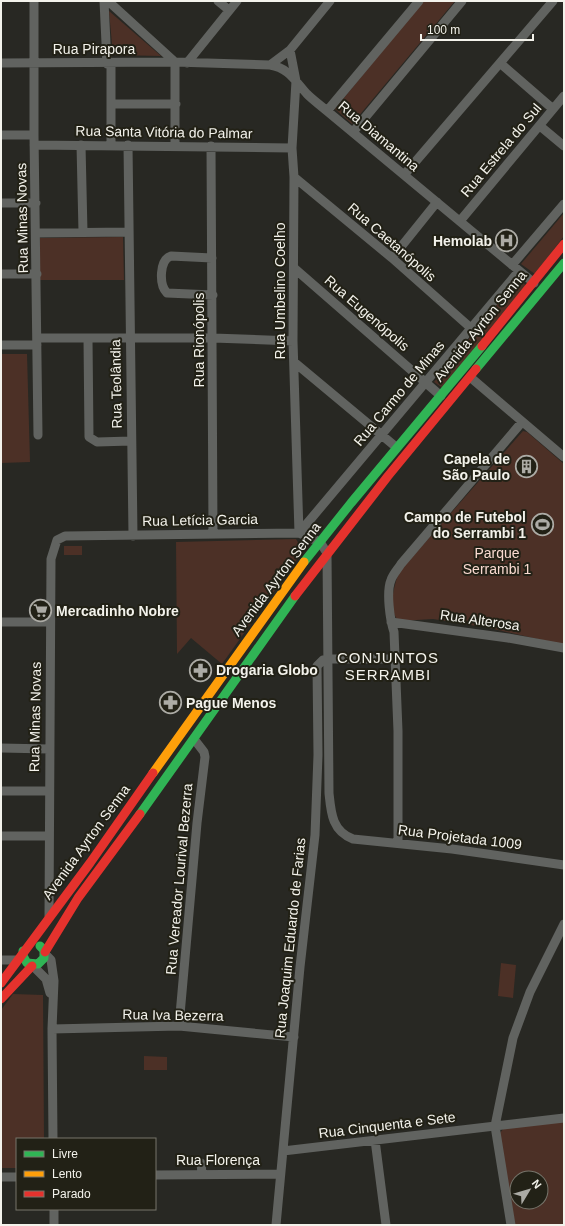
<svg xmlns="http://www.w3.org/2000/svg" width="565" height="1226" viewBox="0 0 565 1226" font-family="Arial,sans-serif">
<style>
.green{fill:#4c3026;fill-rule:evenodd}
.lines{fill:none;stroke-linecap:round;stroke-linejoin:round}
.street{stroke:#616360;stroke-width:9}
.fast{stroke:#30b455;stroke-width:9}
.slow{stroke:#ff9f0a;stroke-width:9}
.jam{stroke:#e5322d;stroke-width:9}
.labels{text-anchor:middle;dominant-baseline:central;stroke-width:4;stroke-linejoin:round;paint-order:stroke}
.street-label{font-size:14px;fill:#f3f2eb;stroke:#222116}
.poi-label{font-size:14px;font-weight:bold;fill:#f3f2eb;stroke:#222116;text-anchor:end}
.park-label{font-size:14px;fill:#f9dad0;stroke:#222116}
.neighbourhood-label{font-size:15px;letter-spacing:1px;fill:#f3f2eb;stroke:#222116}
</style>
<rect width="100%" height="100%" fill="#282823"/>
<path class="green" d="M423,1H455L352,124L335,109Z
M109,11L161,56L113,55Z
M564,213V236L535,274L521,264Z
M123,237L124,280H40V238Z
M518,279L527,286L444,389L434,382Z
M1,354H27L30,462L1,463Z
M523,431L527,432L564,464V645L489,628L433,619L400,621L397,619C388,608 394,583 400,571Z
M296,539L303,551L222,664L191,638L177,654L176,542Z
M64,546H82V555H64Z
M501,963L516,965L513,998L498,996Z
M13,994L43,995L44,1139H17V1168H1V1010Z
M144,1056L167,1057V1070H144Z
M564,1121V1225H515L499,1134L504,1128ZM517,1178H541V1202H517Z"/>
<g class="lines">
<path class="street" d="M34,1V135L38,435
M104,1L107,64
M108,1L175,62V146
M218,1L229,10
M290,50L296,81L292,148L294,177L293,341L299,533
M1,63L175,62L270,65C289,68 295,81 307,94C313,100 320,105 327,111L534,283
M187,63L237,1
M500,63L553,109
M111,64V145
M270,65L290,50L330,1
M111,104H176
M327,111L419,1
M540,126L564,146
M353,132L462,1
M1,135H34
M34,145L292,148
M81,145L83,232
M128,145L133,536
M211,146L213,534
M404,175L553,1
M294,177L392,258L472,329
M1,203H36
M460,221L564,96
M37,233L129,232
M212,258L171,256C159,260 159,285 167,293L213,295
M392,258L437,202
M512,265L564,204
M294,268L441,396
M1,274H37
M37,338H213L293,341
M88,339L89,437L97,442L131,441
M1,345H37
M294,362L396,447
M470,377L564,457
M299,533L519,271
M1,622H50
M391,622L508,638L564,648
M1,748L49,749
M1,791H49
M1,836H49
M398,843V731L394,632C390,620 386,592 391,580C393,574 398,569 401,564L522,422
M49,916L51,559L57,540L65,536L299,533L320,542L327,553L329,793C331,813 332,831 353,839L452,849L564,865
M45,954L51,960L54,981L52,1029L53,1139
M1,960H17
M33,966L46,979L50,993
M179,1026L197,823L205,757L204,752L194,739
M52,1029L179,1026L294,1037
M375,1140L386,1225
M283,1151L564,1118
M201,1163L202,1174
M155,1175L280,1174
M1,1177H17
M54,1209V1225
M276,1225L300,967L315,835L318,755L317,666L323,660L328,659H395
M511,1225L495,1126L513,1038L530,992L564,924"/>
<path class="fast" d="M476,369L564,263
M304,562L351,503L482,346
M140,814L295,596
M23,951V956L27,963L38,964L44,958V950L40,946"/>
<path class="slow" d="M153,773L304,562"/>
<path class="jam" d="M482,346L564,244
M295,596L388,476L476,369
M45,952L78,898L140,814
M1,983L90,863L153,773
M1,999L32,966"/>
</g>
<defs>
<symbol id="hospital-ring" viewBox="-11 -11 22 22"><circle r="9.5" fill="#222116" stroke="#acaba5" stroke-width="1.5"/><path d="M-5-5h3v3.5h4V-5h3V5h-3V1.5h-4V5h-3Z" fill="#acaba5"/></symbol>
<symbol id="building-ring" viewBox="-11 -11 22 22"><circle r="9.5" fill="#222116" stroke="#acaba5" stroke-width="1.5"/><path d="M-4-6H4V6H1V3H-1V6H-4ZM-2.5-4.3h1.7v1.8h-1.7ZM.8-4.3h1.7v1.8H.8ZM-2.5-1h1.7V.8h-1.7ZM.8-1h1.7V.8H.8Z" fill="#acaba5"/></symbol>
<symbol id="stadium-ring" viewBox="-11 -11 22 22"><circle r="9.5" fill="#222116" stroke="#acaba5" stroke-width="1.5"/><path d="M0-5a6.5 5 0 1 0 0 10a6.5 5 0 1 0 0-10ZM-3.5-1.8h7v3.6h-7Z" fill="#acaba5"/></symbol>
<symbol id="supermarket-ring" viewBox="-11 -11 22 22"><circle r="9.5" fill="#222116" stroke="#acaba5" stroke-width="1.5"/><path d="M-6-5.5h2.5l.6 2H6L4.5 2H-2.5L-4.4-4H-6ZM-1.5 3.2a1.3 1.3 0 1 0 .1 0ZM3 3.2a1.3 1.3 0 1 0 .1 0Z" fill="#acaba5"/></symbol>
<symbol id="pharmacy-ring" viewBox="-11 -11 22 22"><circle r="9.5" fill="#222116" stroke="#acaba5" stroke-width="1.5"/><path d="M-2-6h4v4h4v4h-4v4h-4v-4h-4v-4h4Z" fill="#acaba5"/></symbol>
</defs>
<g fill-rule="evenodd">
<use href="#hospital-ring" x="494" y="228" width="25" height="25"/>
<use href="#building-ring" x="514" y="454" width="25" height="25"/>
<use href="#stadium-ring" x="530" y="512" width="25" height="25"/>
<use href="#supermarket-ring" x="28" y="598" width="25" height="25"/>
<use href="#pharmacy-ring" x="188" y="658" width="25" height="25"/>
<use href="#pharmacy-ring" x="158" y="690" width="25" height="25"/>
</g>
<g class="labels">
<g class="street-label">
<text x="94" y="49">Rua Pirapora</text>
<text transform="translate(164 132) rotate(1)">Rua Santa Vitória do Palmar</text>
<text transform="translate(379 136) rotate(40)">Rua Diamantina</text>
<text transform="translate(501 150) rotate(-50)">Rua Estrela do Sul</text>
<text transform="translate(22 218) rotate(-91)">Rua Minas Novas</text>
<text transform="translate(392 242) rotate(41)">Rua Caetanópolis</text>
<text transform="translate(280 291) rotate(-90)">Rua Umbelino Coelho</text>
<text transform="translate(367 313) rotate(41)">Rua Eugenópolis</text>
<text transform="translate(480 326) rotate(-51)">Avenida Ayrton Senna</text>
<text transform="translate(199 340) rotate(-90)">Rua Rionópolis</text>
<text transform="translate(116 384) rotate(-91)">Rua Teolândia</text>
<text transform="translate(399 393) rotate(-50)">Rua Carmo de Minas</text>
<text transform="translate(200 520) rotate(-1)">Rua Letícia Garcia</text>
<text transform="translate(276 579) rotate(-53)">Avenida Ayrton Senna</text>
<text transform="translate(480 620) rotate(8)">Rua Alterosa</text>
<text transform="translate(35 717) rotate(-89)">Rua Minas Novas</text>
<text transform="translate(460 837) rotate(7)">Rua Projetada 1009</text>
<text transform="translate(86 842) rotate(-54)">Avenida Ayrton Senna</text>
<text transform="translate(179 879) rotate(-85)">Rua Vereador Lourival Bezerra</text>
<text transform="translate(290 938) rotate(-84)">Rua Joaquim Eduardo de Farias</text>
<text transform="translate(173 1015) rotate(1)">Rua Iva Bezerra</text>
<text transform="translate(387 1125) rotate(-7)">Rua Cinquenta e Sete</text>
<text x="218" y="1160">Rua Florença</text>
</g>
<g class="poi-label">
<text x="492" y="241">Hemolab</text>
<text x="510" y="459">Capela de<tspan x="510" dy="16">São Paulo</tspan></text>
<text x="526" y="517">Campo de Futebol<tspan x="526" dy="16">do Serrambi 1</tspan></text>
<text x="56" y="611" text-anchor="start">Mercadinho Nobre</text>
<text x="216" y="670" text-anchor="start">Drogaria Globo</text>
<text x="186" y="703" text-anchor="start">Pague Menos</text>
</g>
<g class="park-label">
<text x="497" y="553">Parque<tspan x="497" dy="16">Serrambi 1</tspan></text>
</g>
<g class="neighbourhood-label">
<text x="388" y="657">CONJUNTOS<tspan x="388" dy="17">SERRAMBI</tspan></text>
</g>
</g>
<rect width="565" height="1226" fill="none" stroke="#f3f2eb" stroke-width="4"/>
<rect x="16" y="1138" width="140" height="72" fill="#222116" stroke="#76756b"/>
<rect x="24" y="1151" width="20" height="6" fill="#30b455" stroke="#76756b"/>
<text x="52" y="1158" font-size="12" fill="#f3f2eb">Livre</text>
<rect x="24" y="1171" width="20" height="6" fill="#ff9f0a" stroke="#76756b"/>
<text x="52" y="1178" font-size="12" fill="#f3f2eb">Lento</text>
<rect x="24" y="1191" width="20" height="6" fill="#e5322d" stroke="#76756b"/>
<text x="52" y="1198" font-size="12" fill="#f3f2eb">Parado</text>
<g transform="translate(529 1190) rotate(52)"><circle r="19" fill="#222116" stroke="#76756b"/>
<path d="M0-3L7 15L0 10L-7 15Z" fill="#acaba5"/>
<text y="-6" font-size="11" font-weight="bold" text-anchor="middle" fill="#f3f2eb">N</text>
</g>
<path d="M421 34v6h112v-6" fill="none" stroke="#f3f2eb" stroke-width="2"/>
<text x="427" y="34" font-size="12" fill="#f3f2eb" stroke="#222116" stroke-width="3" paint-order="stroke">100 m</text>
</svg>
